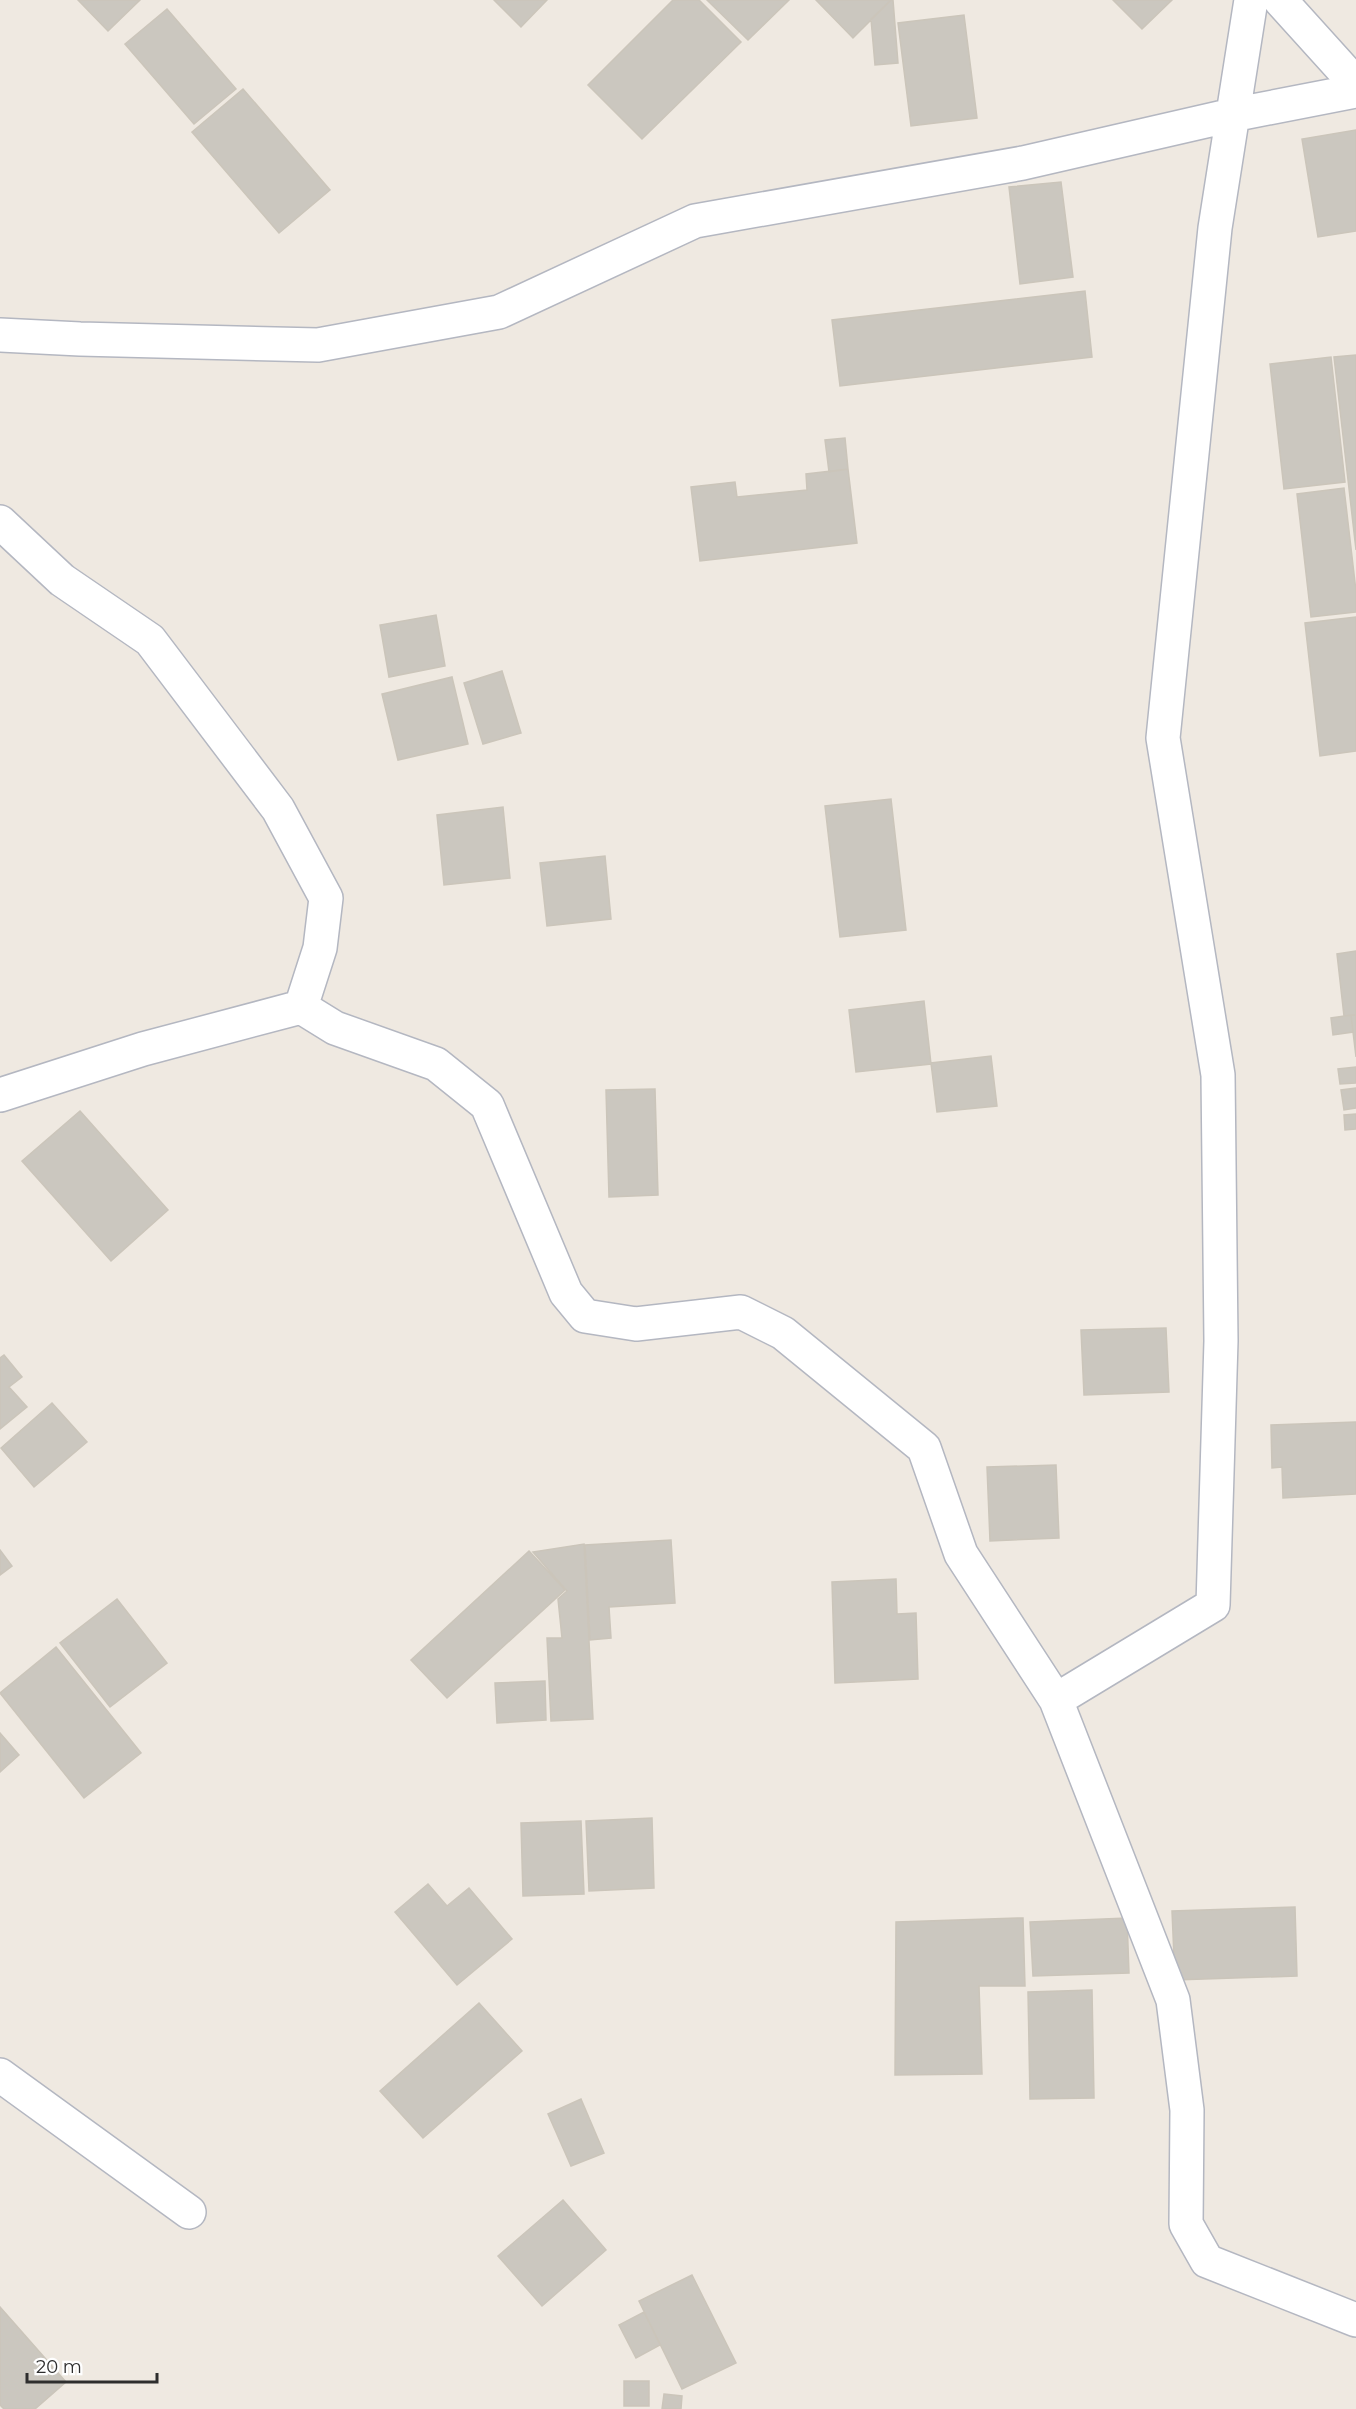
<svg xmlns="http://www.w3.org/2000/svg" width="1356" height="2409" viewBox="0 0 1356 2409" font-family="Montserrat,sans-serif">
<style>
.building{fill:#cbc7bf;stroke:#cbc5ba;stroke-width:1.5}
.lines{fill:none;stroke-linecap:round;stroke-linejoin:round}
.street-casing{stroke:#b4b7c1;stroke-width:36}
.street{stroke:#fff;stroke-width:33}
</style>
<rect width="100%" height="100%" fill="#efe9e1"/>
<path class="building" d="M78,0H140L108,31Z
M494,0H547L521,27Z
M673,0H699L741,42L642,139L588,85Z
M707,0H789L748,40Z
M816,0H891L853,38Z
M891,0H893L898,63L875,65L871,19Z
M1113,0H1172L1142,29Z
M167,9L236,89L194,124L125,44Z
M964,15L977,118L911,126L898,23Z
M243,89L330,190L279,233L192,132Z
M1356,130V231L1318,237L1302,139Z
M1061,182L1073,277L1020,284L1009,187Z
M1085,291L1092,357L840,386L832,320Z
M1356,355V550L1334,357Z
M1331,357L1345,482L1284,489L1270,364Z
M845,438L848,469L829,472L825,440Z
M848,469L857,543L700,561L691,487L735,482L737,497L807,490L806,474Z
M1344,488L1356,591V612L1311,617L1297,494Z
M436,615L445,666L389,677L380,625Z
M1356,617V751L1320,756L1305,623Z
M502,671L521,733L483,744L464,683Z
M452,677L468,744L398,760L382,694Z
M891,799L906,930L840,937L825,806Z
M503,807L510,878L444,885L437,815Z
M605,856L611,919L547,926L540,863Z
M1356,951V1015L1344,1016L1337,954Z
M924,1001L931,1064L856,1072L849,1010Z
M1351,1015L1353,1032L1333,1035L1331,1018Z
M1351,1015H1356V1057L1353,1032Z
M991,1056L997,1106L937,1112L931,1063Z
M1356,1067V1083L1340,1084L1338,1069Z
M1356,1088V1108L1344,1110L1341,1090Z
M655,1089L658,1195L609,1197L606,1090Z
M80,1111L168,1210L111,1261L22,1161Z
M1356,1114V1129L1345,1130L1344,1115Z
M1166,1328L1169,1392L1084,1395L1081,1330Z
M4,1355L22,1377L9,1387L27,1407L0,1429V1358Z
M52,1403L87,1442L34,1487L1,1448Z
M1356,1422V1494L1283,1498L1282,1467L1272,1468L1271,1425Z
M1056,1465L1059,1538L990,1541L987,1467Z
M671,1540L675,1603L609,1607L611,1638L590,1640L585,1545Z
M584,1544L593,1719L551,1721L547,1638H562L558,1599L567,1591L533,1552Z
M0,1550L12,1566L0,1575Z
M529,1551L565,1590L447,1698L411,1660Z
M896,1579L897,1614L916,1613L918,1679L835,1683L832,1582Z
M117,1599L167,1663L110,1707L60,1643Z
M56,1647L141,1753L84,1798L0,1693Z
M545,1681L546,1720L497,1723L495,1683Z
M0,1733L19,1755L0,1772Z
M652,1818L654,1888L589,1891L586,1821Z
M581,1821L584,1894L523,1896L521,1823Z
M428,1884L447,1906L469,1888L512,1939L457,1985L395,1912Z
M1295,1907L1297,1976L1175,1980L1172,1911Z
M1018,1918H1023L1025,1986H979L982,2074L895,2075L896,1922Z
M1127,1918L1129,1973L1033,1976L1030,1922Z
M1092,1990L1094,2098L1030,2099L1028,1992Z
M479,2003L522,2051L423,2138L380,2091Z
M581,2099L604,2153L571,2166L548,2114Z
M563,2200L606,2250L542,2306L498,2256Z
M692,2275L736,2363L682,2389L639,2301Z
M0,2307L66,2382L35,2409H4L0,2405Z
M644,2312L660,2345L636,2358L619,2325Z
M624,2381H649V2406H624Z
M664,2394L682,2396L681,2409H662Z"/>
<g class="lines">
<defs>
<path id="street" d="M1280,0L1356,84
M0,335L80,339L318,345L499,312L695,221L1023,163L1232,115L1356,91
M0,522L62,580L150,640L278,809L326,898L320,948L301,1007
M0,1095L143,1049L301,1007L335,1028L436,1064L487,1105L566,1293L585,1316L636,1324L741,1312L783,1333L924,1448L961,1554L1056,1700L1173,2000L1187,2110L1186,2224L1207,2261L1356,2320
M1056,1700L1213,1605L1221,1341L1218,1075L1163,738L1215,228L1251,0
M0,2075L189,2212"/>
</defs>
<use href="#street" class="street-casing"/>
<use href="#street" class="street"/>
</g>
<path d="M27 2373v9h130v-9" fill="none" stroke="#2e2e2e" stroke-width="3"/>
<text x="36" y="2373" font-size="18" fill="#2e2e2e" stroke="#ffffff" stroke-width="4.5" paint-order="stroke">20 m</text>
</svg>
